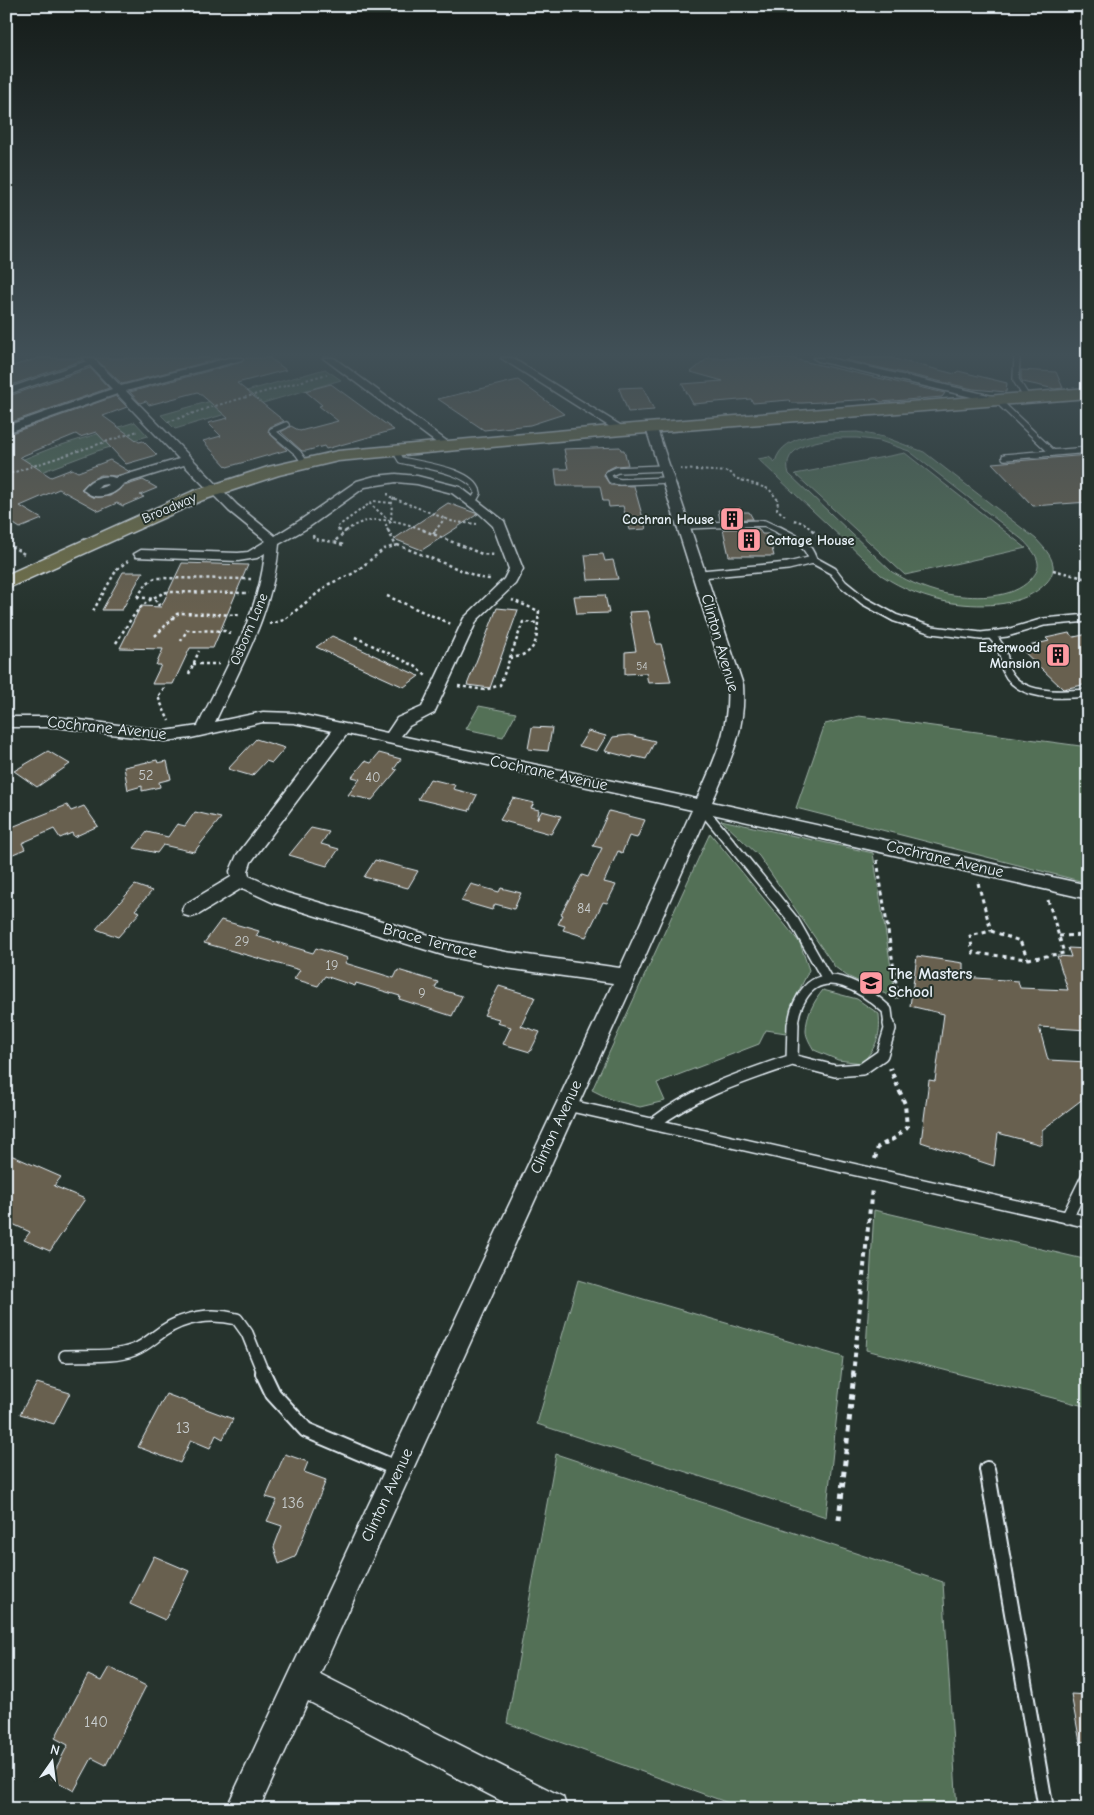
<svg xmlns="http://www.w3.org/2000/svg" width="1094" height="1815" viewBox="0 0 1094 1815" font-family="'Comic Neue',sans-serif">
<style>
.green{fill:#536f56;stroke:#9eb0a7;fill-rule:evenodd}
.building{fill:#686050;stroke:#e8f1f8}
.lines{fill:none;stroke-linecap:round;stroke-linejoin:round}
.lane-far4-casing{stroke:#e8f1f8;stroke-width:8}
.lane-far3-casing{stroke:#e8f1f8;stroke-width:10}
.lane-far2-casing{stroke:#e8f1f8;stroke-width:12}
.lane-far1-casing{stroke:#e8f1f8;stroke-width:14}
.lane-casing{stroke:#e8f1f8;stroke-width:18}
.street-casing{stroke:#e8f1f8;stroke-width:3}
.primary-casing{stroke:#e8f1f8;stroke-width:3}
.path-far4{stroke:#e8f1f8;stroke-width:2;stroke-dasharray:2.5 2.5;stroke-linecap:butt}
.path-far3{stroke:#e8f1f8;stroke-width:2.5;stroke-dasharray:3 3;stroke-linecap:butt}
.path-far2{stroke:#e8f1f8;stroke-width:3;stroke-dasharray:4 4;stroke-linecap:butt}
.path-far1{stroke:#e8f1f8;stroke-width:4;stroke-dasharray:4.5 4.5;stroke-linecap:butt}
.path{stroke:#e8f1f8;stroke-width:5;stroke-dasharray:5.5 5.5;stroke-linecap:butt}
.lane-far4{stroke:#26332d;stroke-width:5.5}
.lane-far3{stroke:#26332d;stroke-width:7}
.lane-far2{stroke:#26332d;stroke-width:9}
.lane-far1{stroke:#26332d;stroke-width:11}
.lane{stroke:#26332d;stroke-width:14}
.street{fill:#26332d;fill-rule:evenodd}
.primary{fill:#716f4a;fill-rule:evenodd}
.labels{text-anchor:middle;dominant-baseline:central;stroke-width:4;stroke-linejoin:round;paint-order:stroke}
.far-number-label{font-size:11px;fill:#c8cdce}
.far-street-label{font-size:14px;fill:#e8f1f8;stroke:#26332d}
.far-poi-label{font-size:14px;font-weight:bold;fill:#e8f1f8;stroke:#26332d;text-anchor:end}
.number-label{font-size:14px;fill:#c8cdce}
.street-label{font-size:16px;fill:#e8f1f8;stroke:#26332d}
.poi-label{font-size:16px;font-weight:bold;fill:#e8f1f8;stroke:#26332d;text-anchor:start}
.near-number-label{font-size:16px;fill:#c8cdce}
</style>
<rect width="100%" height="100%" fill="#26332d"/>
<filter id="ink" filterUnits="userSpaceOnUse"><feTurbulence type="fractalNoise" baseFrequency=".02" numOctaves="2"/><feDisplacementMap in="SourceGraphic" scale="10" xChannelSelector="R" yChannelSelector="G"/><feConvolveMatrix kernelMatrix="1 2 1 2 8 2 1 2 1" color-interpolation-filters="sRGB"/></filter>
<g filter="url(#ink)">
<path class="green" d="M325,369L341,380L175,429L161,415Z
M135,422L148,436L97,451L20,480L6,466L52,448Z
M857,432L884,437L924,452L1036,539C1043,547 1051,554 1053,565C1054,570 1051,578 1047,582C1024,607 984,607 953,603C926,599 903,589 881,575L758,459L769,457L775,462C783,431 831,433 857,432ZM836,438H857L880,441L909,451L1024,541C1029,547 1037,554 1038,563C1039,570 1034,576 1030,580C1012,599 977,598 953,595C931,592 911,583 892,572L789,474C780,446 817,441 836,438Z
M905,453L1026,548L905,575L795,474Z
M479,706L516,713L503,737L466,729Z
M859,716L1088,747V883L796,808L825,724Z
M721,820L873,853L896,999L847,976L835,967L759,856Z
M710,833L800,943L809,970L794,1001L786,1033L766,1030L759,1044L657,1083L665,1101L640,1107L612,1100L592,1090Z
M823,990L857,999L879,1014C881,1036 877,1046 862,1063L838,1060L814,1050C811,1045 806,1037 806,1031C806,1016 814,1001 823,990Z
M874,1210L1088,1260V1407L866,1350Z
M578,1280L843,1357L826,1517L537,1424Z
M556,1454L943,1582L957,1809H745L507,1723Z"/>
<path class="building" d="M39,358H81L83,360L6,387V368Z
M95,358H222L122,384Z
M245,358H270L286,370L237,383L284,421L270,427L268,432L287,450L227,467L203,441L221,436L208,423L228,418L198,392L149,405L146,401L140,403L130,392L242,362Z
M708,358H789L945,393L942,397L881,402L876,399L803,403H792L789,400L753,403L751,399L693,404L682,384L723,381L691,372Z
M849,358H891L955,374L958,371L1007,383L1006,392L973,389L846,360Z
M90,368L109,388L6,424V397Z
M1021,370L1056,372L1063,388L1055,389L1023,382L1021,379Z
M518,380L564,414L530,425L484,430L438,399Z
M331,384L376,417L394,430L326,449L324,446L306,451H302L281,432L291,426L300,431L338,421L319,406L322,405L305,391Z
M643,387L654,410L628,412L619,388Z
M116,396L127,407L103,416L139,442L143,441L157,455L126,464L96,432L80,437L76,434L20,457L51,477L72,469L78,472L110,460L130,472L115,476L101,475L89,481L81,489L92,497L110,496L124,486L143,480L157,488L140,495L144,497L123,506L117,503L99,511L59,489L20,506L42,519L20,528L6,519V435Z
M620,447L621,450H624L628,465L615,466L605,471L604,476L610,485L634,486L646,529L629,530L623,506L609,507L608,501H603L600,486H557L555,469H568L564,449Z
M1088,455V502L1033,506L992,463Z
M448,503L478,514L422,550L394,539Z
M740,508L742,512H749L753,519L720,520L718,510Z
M758,528L762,534H768L774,556H729L723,529Z
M603,554L605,561L613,560L618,579L588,580L585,555Z
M182,563L248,565L213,648H190L173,684H152L161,665H156L163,649L120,648L141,606L161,607Z
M123,572H143L122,610H102Z
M605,595L609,613L577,614L574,596Z
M497,608L518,610L490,688L467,685Z
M648,611L656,644H661L671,682L648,683L646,673L625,674V652L636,651L629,612Z
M1069,633L1074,637L1088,634V684L1063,689L1020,648L1049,641L1046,638Z
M332,636L419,676L404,687L316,647Z
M532,727L552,728L548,751L528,749Z
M588,731L606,736L597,751L579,746Z
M629,735L655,741L646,759L633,756L632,758L605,751L613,737Z
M256,739L285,748L272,763L266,761L252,776L228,769Z
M48,751L70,764L37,787L14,771Z
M379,753L401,759L394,769L397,770L372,800L348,795L360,779L352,777L365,761L371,763Z
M157,760L158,763L167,761L171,779L159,782L160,787L142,791V786L128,790L124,767Z
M430,779L455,785L453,789L477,795L469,811L418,799Z
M513,798L534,803L531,808L539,810L537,819L542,811L561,816L551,834L500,820Z
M67,805L71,811L84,806L98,826L74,837L72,833L60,838L54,829L22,843L25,849L6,857V818L12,827Z
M609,811L645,820L637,838L629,836L622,853L618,851L604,882L616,885L607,903L603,902L586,937L563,930L565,926L558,924L563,915L561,914L582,875L588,877L602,848L593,846Z
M195,812L221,818L194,852L163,845L157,853L134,848L147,832L168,837L177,824L185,826Z
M311,828L329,832L321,844L339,849L327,866L289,855Z
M375,860L418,871L408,888L364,877Z
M471,884L499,892L501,888L521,893L514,909L495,904L492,910L461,901Z
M135,885L152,891L135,910L140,912L118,937L96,929Z
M221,920L259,931L256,936L313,953L316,948L348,958L345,963L394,978L398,970L438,982L435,988L462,996L452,1016L399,999L400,996L356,983L355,986L325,976L318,986L294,979L300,970L204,943Z
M1068,948L1088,949V1030L1039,1027L1048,1060L1088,1062V1095L1042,1130V1145L998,1133L994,1166L921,1142L929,1080L935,1081L944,1014L910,1006L917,956L963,963V977L1018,981L1020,988L1068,990L1057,956L1071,957Z
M499,986L535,997L521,1026L540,1032L530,1052L503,1044L511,1027L497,1023L499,1019L484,1015Z
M6,1153L61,1177L54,1186L85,1199L50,1251L24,1240L30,1232L6,1221Z
M37,1383L70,1393L54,1424L20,1414Z
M166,1394L233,1419L223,1439L216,1435L210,1448L191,1440L180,1463L138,1447Z
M285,1454L308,1462L304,1472L326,1480L295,1557L279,1564L274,1547L282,1526L267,1521L277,1500L266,1497Z
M154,1556L189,1571L165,1620L130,1604Z
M109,1667L146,1686L106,1765L92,1758L74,1791L51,1778L68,1745L55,1738L88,1675L101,1681Z
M1071,1694L1088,1695V1741L1080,1742Z"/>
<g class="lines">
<defs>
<path id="lane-far4" d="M1017,358L1016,380L1027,398
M6,392L92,362
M997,400L1053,453
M286,425L272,431L298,453L305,463
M399,449L398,455L401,460C420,465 473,470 478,493L473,502
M1005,457L1088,450
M665,468L617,470L608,474L611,480L620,482L669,480
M685,526L764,523L781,531"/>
<path id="lane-far3" d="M779,530C796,539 806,541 813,560
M701,574L788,566L813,560L833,571L843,584L864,601L895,618L932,630L981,636L1007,633L1044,622L1088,618
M991,635C998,642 1002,648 1004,658C1005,662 1004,667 1006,670C1019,699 1063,695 1088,693"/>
<path id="lane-far2" d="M701,807L794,921L827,979
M793,1026C794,1014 796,1007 802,997C823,961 865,990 887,1010L889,1026"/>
<path id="lane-far1" d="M793,1024L792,1060L835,1071L862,1069L882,1055L890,1029L889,1024
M567,1105L1088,1222
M653,1124C695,1092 743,1077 792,1060
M1067,1218L1088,1175
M65,1356C87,1355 113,1358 134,1350C145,1346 154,1337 163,1331C185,1316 212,1313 237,1319L247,1333L264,1375"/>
<path id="lane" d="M263,1373L273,1394L306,1430L398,1469
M987,1469L1046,1809"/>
<path id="street" d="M83,358H93L121,386L228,358H243L242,360L126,391L237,505L275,536L299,521L357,481L375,476L396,474L417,476L460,487L504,521L523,569L515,584L477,620L434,713L409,726L401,736L697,799C715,759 730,730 727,685L646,428L652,425L656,426L743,685C746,731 730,761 712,802L1088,885V899L708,813L636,977L320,1674L563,1797L567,1809H517L308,1701L259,1809H226L613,983L506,968L446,956L274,903L242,888L198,915L191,917L184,915L182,910L184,905L231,877L230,871L237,855L332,731L294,723L263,722L191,738L165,741L56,727H6V717H56L165,731L198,726C224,671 259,615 265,553L257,558L238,561L136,557L134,554L141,550L238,553L248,552L266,541L229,511L184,465L123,484C115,496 93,502 83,489C91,479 103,474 115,478L179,459L117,394L6,433V426L112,389ZM396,482L417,484L452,493L479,513L493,526L509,569L504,579L464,618L422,707L397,718L387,733L294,713L263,712L215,722C242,664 274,609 279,544L309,527L365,487ZM107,484L109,485L97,489L101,485ZM347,734L692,810L620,968L506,952L446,940L287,893L249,876L248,871L251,862Z
M323,358H334L452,445L450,447H442Z
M501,358H512L628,430L626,432H618Z
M813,358H829L997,397L1002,400L997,403L818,361Z"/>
<path id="primary" d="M1088,388V398L622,435L338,461L279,475L203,500L6,589V575L191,492L268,467L338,451L622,425Z"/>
</defs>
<use href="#lane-far4" class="lane-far4-casing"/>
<use href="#lane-far3" class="lane-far3-casing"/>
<use href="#lane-far2" class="lane-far2-casing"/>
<use href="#lane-far1" class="lane-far1-casing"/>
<use href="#lane" class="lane-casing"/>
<use href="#street" class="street-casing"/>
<use href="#primary" class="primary-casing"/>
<path class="path-far4" d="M168,422L208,408L327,374
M680,469L730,472L735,478L769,489L778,500L777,509L786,517
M6,475L138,431
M388,493V496L454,522L477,524
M369,503L390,521
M794,520L804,523L813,531
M6,525V529
M339,531L337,527L373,501L392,503
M346,531C369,512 401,521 427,531
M388,531L386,525L391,522L392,500L394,498
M435,531L445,518"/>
<path class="path-far3" d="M338,530L345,532
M388,530L395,544L481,578L490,579
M423,530L482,554L495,555
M812,530L818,535V540
M433,534L436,530
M313,535L314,539L334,542
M6,543L26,555
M343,545L334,542L347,530
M1053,570L1088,579
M387,596L451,624
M137,597L147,583L155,578L251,579
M137,597L154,599L159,604L158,606
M93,611L117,569L128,561
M269,624L284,620L329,584L354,573L384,549L398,545
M155,636L177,614L181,613L240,615
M355,637L415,666L426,676
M181,641L187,630L225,631L232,635
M116,643C131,619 139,601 167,592L249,593
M510,658C541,654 536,636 539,611L512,600
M193,664H219
M189,674L199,651
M458,686L485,690L500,685L523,622L538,623
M164,688L158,697L169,721"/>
<path class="path-far2" d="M877,860L899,1002
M978,883L991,931
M991,931L1020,941L1028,959L973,953L970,936Z
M1059,936L1088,935
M1028,959L1064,953L1048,900"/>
<path class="path-far1" d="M875,1159L878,1147L895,1138L907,1127L905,1104L890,1068
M853,1375L872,1188"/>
<path class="path" d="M839,1520L854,1373"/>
<use href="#lane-far4" class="lane-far4"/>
<use href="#lane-far3" class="lane-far3"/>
<use href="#lane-far2" class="lane-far2"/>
<use href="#lane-far1" class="lane-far1"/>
<use href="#lane" class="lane"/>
<use href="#street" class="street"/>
<use href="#primary" class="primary"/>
</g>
</g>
<linearGradient id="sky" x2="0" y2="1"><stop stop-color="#151c19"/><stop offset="0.58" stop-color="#415057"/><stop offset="1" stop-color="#415057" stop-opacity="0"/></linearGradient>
<rect width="1094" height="612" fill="url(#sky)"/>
<defs>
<symbol id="building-square" viewBox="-11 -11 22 22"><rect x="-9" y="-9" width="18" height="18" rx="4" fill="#ff9aa2" stroke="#26332d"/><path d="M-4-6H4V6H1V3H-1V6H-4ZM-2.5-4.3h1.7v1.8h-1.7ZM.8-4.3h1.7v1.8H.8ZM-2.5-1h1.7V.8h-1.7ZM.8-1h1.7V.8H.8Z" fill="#111"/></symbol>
<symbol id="school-square" viewBox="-11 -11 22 22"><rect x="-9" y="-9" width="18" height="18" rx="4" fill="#ff9aa2" stroke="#26332d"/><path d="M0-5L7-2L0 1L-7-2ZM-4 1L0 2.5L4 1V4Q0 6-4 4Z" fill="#111"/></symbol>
</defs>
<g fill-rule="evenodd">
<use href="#building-square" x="718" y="505" width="28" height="28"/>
<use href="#building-square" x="735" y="526" width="28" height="28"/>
<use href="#building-square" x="1044" y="641" width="28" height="28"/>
<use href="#school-square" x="857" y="969" width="28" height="28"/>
</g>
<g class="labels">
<g class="far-number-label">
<text x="642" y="666">54</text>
</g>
<g class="far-street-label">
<text transform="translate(169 508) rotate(-23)">Broadway</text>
<text transform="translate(249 629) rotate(-67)">Osborn Lane</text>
</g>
<g class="far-poi-label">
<text x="714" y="519">Cochran House</text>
<text x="766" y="540" text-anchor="start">Cottage House</text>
<text x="1040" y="647">Esterwood<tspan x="1040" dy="16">Mansion</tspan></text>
</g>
<g class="number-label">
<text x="146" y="775">52</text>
<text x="373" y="777">40</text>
<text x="584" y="908">84</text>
<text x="242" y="941">29</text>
<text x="332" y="965">19</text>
<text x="422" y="993">9</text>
</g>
<g class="street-label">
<text transform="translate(720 643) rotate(74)">Clinton Avenue</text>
<text transform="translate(107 728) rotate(6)">Cochrane Avenue</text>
<text transform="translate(549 773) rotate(12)">Cochrane Avenue</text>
<text transform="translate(945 859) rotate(13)">Cochrane Avenue</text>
<text transform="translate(430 941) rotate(15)">Brace Terrace</text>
<text transform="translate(556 1127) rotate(-65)">Clinton Avenue</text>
<text transform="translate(387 1495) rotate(-65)">Clinton Avenue</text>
</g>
<g class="poi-label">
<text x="888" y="974">The Masters<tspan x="888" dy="18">School</tspan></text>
</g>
<g class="near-number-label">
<text x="183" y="1428">13</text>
<text x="293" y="1503">136</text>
<text x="96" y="1722">140</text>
</g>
</g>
<rect width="1094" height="1815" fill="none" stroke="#26332d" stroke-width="25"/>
<rect x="12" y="12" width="1069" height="1790" fill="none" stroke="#e8f1f8" stroke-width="2" filter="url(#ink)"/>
<g transform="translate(52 1762) rotate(14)" stroke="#26332d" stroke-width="4" paint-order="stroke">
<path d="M0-4L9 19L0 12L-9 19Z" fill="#e8f1f8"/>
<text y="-8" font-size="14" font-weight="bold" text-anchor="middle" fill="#e8f1f8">N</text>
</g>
</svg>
